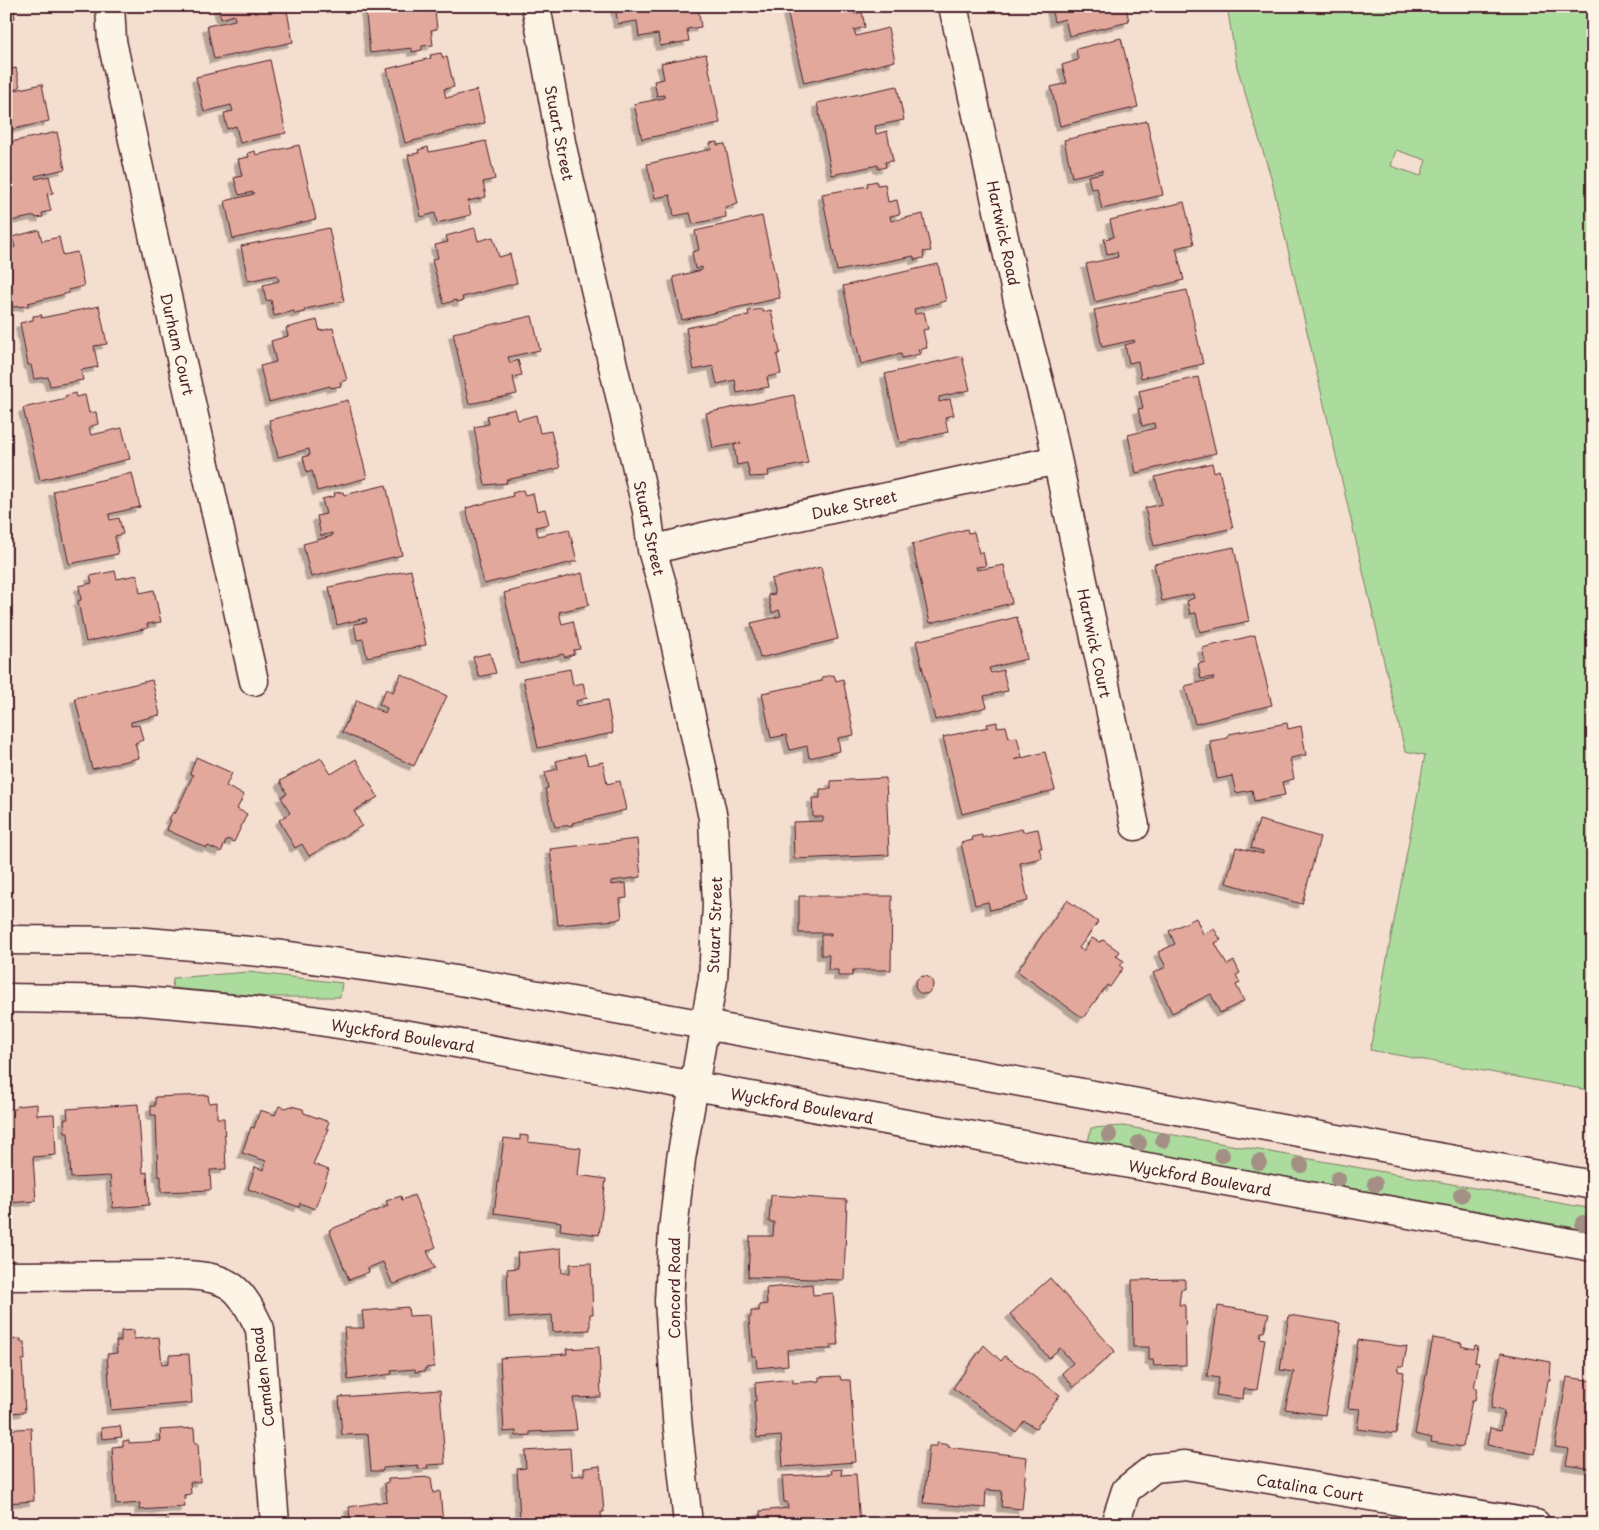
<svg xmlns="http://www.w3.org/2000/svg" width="1599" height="1530" viewBox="0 0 1599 1530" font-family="'Playpen Sans',sans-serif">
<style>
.green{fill:#acdc9d;stroke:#7b7e64;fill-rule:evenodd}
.building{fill:#e1a89b;stroke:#4a1f2b;filter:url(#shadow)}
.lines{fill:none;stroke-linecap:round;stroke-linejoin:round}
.minor-casing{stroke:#4a1f2b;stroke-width:31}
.tertiary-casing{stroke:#4a1f2b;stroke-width:31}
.minor{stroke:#fcf5e5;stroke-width:28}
.tertiary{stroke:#fcf5e5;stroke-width:28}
.tree{fill:#a48f85}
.labels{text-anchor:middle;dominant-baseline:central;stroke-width:5;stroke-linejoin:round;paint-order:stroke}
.street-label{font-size:15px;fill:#4a1f2b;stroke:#fcf5e5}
</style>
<defs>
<filter id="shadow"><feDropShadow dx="-4.5" dy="4.5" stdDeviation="0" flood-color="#0004"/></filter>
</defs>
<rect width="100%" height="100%" fill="#f4decf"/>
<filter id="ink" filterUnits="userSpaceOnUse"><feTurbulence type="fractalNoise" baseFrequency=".02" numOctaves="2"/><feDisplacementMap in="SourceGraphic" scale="10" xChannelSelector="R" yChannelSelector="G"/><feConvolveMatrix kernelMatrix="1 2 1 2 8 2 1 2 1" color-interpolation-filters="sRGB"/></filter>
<g filter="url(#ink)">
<path class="green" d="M1227,6H1593V1091L1370,1050L1425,755L1405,751L1271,177L1237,67ZM1396,150L1426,160L1421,176L1391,166Z
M248,972L342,983L340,997H269L172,988L173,978Z
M1123,1126L1593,1209V1231L1088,1142L1091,1128Z"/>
<path class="building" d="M6,6H13L15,18L6,20Z
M218,6H286L293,42L214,59L207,26L235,20L234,15L221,19Z
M365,6H436L425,7L426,12L435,11L437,29L431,30L433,45L422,46V50L412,52V48L370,53Z
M615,6H698L701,27L687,29L689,41L660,46L658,34L639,37L637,21L618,24Z
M805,6H852L854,14L862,12L865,27L854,30L856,36L888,28L895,61L804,83L787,11Z
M1126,6L1129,22L1069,36L1065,19L1054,22L1051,7Z
M1121,38L1138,107L1060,126L1051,87L1067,83L1062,65L1078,60L1076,49Z
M441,53L443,58L447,57L454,87L444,89L446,98L477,90L485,123L405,143L387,69L431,58L430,55Z
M706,54L720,123L642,139L634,104L664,98V95L657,96L654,81L664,79L661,63Z
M270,60L286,133L240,143L236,126L227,129L224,113L233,111L231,105L204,112L196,77Z
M6,64L7,70L16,68L20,87L11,91L42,84L49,121L6,131Z
M897,86L904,120L875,126L876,134L887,131L893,161L885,162L886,167L878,169V165L832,175L817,103Z
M1147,121L1163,195L1102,209L1097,188L1091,189L1088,176L1102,173V170L1072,177L1064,140Z
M57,132L65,169L35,176L36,179L49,176L53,193L47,194L51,211L42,213L43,217L36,218L35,216L6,222V143Z
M486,141L495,179L483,182L486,197L468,201L471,215L437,223L435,213L421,217L408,155L419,153L418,150L428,147L429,152Z
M717,142V145L725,144L738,204L725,207L726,217L693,224L690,213L674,216L670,195L655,198L647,164L711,149L710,143Z
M299,145L316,219L233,239L225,201L254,194L253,192L239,195L234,178L242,176L238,159L249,157L248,153L255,151L256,155Z
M877,181V185L885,184L888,202L897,200L900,214L890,216L891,221L923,214L931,251L923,252L924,258L914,260V256L837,271L822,194L868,186L867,183Z
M1184,202L1194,244L1176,248L1184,280L1095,302L1086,264L1118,257L1117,252L1107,254L1104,239L1114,237L1110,220Z
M762,216L780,298L682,320L673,277L702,270V267L695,269L692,252L699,250L695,231Z
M329,228L344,301L305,309L304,312L295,314L294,311L274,316L271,300L266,301L263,285L279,281L277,275L248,281L241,246Z
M475,228L478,241L493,237L499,257L510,254L517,283L462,297L463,301L457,302L456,300L444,304L432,260L438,258L435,245L448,242L446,236Z
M39,230L42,241L59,237L63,255L77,252L84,286L68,290L69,293L28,303V306L9,307L6,297V249L15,247L12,237Z
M938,264L946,301L914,309L915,314L924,312L928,329L923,330L927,348L918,350L920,354L902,358L901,354L861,364L843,286Z
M1187,290L1203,364L1141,378L1138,361L1129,363L1125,345L1135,342L1134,340L1102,347L1094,310Z
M99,306L107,344L94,346L98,367L81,370L83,380L50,386L48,377L34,379L31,365H28L20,323L33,320V316L42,315L41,318Z
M762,309L763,312L771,310L780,353L777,355L781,374L767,377L769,387L737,393L735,380L717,384L713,366L694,370L686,328L749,315L748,311Z
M532,316L540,350L508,357L510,363L518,360L522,375L513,377L517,394L469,404L453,333Z
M317,320L320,331L333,328L347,380L340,382L341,386L331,388L330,386L269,402L260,366L276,362L271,341L288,336L286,328Z
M962,356L970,390L939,397V402L950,399L954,415L945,417L948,432L900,443L885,374Z
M1198,377L1216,453L1136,473L1128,435L1155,428L1154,423L1142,426L1138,409L1143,408L1139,391Z
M75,393L76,397L85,395L89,413L96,412L98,424L89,427L91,435L122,428L130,459L40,480L23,408L66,398L65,396Z
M794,395L808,463L768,471L769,476L750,477L747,463L737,465L734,445L741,443L713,448L706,413Z
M348,400L367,478L317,491L312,471L307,473L303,457L310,455L309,449L278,457L269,420Z
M515,409L518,420L536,415L540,433L551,431L560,468L506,480L507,483L485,485L474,427L489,424L487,416Z
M1212,463L1214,472L1219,470L1233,528L1154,546L1145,508L1162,504L1155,477Z
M132,473L140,507L109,514L110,520L119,518L123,534L115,536L118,554L69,564L53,491Z
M386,485L402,555L311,577L303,544L332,536V533L321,536L317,516L326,514L322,499L335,496L334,493L343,492L344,495Z
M523,490L525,495L533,493L537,511L545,509L549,524L536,527L538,536L569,529L577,561L484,584L466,508L513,496L512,493Z
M967,529L968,533L974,532L979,553L983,552L986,566L976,567L977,570L1004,565L1012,603L930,623L912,544Z
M1234,547L1249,621L1200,632L1196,613L1190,614L1187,601L1194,598L1193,594L1162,601L1154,564Z
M821,567L838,639L760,658L751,623L781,616L779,610L772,613L768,595L775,594L771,579Z
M411,570L426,645L367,657L363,639L357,640L354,624L367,622L366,618L337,625L329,587Z
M115,571L117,579L137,575L140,593L154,590L161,622L147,624L148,628L86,642L78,601L81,600L79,586L92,583L90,576Z
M582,573L589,605L559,612L562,624L573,621L580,649L573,650L574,654L565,657L563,654L520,664L504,593Z
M1017,617L1027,659L989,668L991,673L1003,670L1008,691L984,696L987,707L935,720L916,641Z
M1255,635L1272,705L1195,724L1185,686L1214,679L1213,677L1201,679L1198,664L1205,662L1202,648Z
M490,653L496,673L479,677L473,657Z
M570,669L573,685L583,683L587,698L576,701L577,706L607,700L613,733L538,748L523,678Z
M401,674L447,696L414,766L342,732L357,700L385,713L387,708L379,704L386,689L393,692Z
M834,675L836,681L843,679L854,735L838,738L840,751L809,758L807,746L790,750L786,735L771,738L762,693L822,681V677Z
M152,680L160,715L131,722V726L139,725L143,740L135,743L139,758L92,769L75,698Z
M997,722V727L1006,726L1009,738L1017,737L1022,757L1014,760L1045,752L1055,790L962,814L943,737L988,727L987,724Z
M1287,723L1288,729L1301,726L1306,755L1290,758L1294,779L1282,782L1285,795L1254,801L1252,790L1236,793L1232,776L1217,779L1210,741L1228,738L1229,734Z
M585,754L588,765L603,762L607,784L620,781L626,810L572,823L573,825L555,827L545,789L548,788L545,772L558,769L556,761Z
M196,757L232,773L226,786L244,795L237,809L247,814L234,842L227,839L221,852L208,846L207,848L167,830L171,820L169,819L173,812L175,814L193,775L190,774Z
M321,758L331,774L356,759L378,797L354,811L362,826L309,856L302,844L295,848L279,820L290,813L281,797L287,794L280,781Z
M886,778L889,855L794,859L793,822L823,821V817H813L812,798H820V789H831V781Z
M1259,820L1320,837L1302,904L1226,883L1236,847L1263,854V851L1251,848Z
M1022,829L1023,832L1038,829L1042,848H1039L1042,858L1020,863L1028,901L990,910L988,902L975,905L961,843L973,840L972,837L982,835V838Z
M637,839L641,877L611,881V885L626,883L627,898L620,899L622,918L616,920L558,925L550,849Z
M799,896H892L891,970H853L852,976H838V970H828L829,955H821V935H831V933H799Z
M1067,900L1098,922L1079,948L1083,951L1092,938L1099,942L1103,940L1120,952L1116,956L1124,961L1120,966L1123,968L1110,987L1107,985L1083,1018L1017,971Z
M1196,918L1203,934L1214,929L1221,940L1215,943L1227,965L1234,961L1240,973L1236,975L1240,983L1236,985L1244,1001L1220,1013L1211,994L1172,1013L1153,973L1166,967L1158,952L1175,944L1169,931Z
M915 985a9 9 0 1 1 18 0a9 9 0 1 1-18 0Z
M208,1095L209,1103L217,1102V1118H224L226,1169L210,1170L211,1190L161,1192V1176H158L156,1115H151V1106H155V1097Z
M37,1104V1115L54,1114L56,1155L33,1157L36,1201L6,1203V1109H16L17,1106Z
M138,1104L143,1173L147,1172L149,1205L113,1208L110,1176L71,1178L68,1133H65L64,1119H68L67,1109Z
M279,1106L286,1108L291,1106L303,1109L304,1113L329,1122L326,1129H329L313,1164L329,1170L315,1209L300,1203L299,1207L248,1189L255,1167L264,1170L266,1161L242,1153L251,1127L254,1128L260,1110L275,1115Z
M520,1135L528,1136V1142L581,1148L578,1175L606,1179L599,1235L560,1230L561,1222L494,1213L504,1138L520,1140Z
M414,1195L436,1247L427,1251L435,1268L395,1284L392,1283L383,1262L368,1268L369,1272L349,1280L329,1230L388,1206L386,1201L401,1196L402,1200Z
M771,1195L847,1200L844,1280L748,1277L750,1236H773L774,1222H769Z
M561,1248L562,1273H570V1264L591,1263L593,1314H590V1330L553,1332L552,1315L509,1318L507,1269L518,1268L517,1253Z
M1050,1278L1115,1351L1074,1387L1062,1373L1073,1363L1060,1348L1049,1358L1010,1314Z
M1185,1279V1289H1181L1179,1305H1185L1186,1365L1154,1366L1153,1360H1149V1347H1133L1132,1280Z
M812,1284L813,1295L833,1293L838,1345H830L831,1349L787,1350L788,1365L757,1368L756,1356H752L749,1318L751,1317V1311H759V1305L767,1304L766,1288Z
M1218,1306L1269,1314L1264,1332H1261L1260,1338L1265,1339L1257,1390L1244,1389L1243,1399L1216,1395L1219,1378L1207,1376Z
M408,1307L409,1316L430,1315L434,1367L425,1368V1371L415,1372V1369L391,1371L392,1374L348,1380L344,1328H364L362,1311Z
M1289,1315L1340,1323L1339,1331H1341L1325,1415L1285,1409L1294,1372L1280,1370Z
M134,1330V1339L159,1337L162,1364L169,1363V1355L189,1354L192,1403L111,1410L107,1354L117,1353L116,1341H121V1331Z
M1433,1338L1462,1343L1461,1346L1474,1349L1475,1345L1478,1346L1475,1362L1479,1363L1474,1388H1477L1475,1400H1472L1463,1447L1431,1442L1432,1438L1415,1434Z
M21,1339V1342H24L25,1360H22L25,1412L6,1413V1340Z
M1358,1340L1407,1347L1403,1366H1399L1398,1371L1404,1372L1396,1434L1357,1429L1360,1409L1348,1408Z
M984,1345L1001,1361L1005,1356L1060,1395L1036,1428L1024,1421L1016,1432L953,1388Z
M599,1347L601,1397L573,1398L577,1430L530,1432V1435L516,1436V1431L504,1432L500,1358L567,1354L566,1349Z
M1501,1353L1551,1362L1550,1381H1548L1535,1454L1487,1445L1490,1428L1501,1430L1504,1411L1491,1408Z
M840,1376L841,1380H850L856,1462L783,1467L781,1436L757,1438L754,1401H756L755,1383L793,1379V1383L819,1381V1377Z
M1567,1377L1593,1381V1469L1566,1465L1569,1449L1555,1447Z
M440,1390L445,1464L427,1465L428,1468L418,1469V1465L383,1468V1471H371L368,1434L342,1435L339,1397Z
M120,1426L122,1437L102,1439L101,1428Z
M31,1428L34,1501L6,1503V1430Z
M194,1428L195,1443H198L200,1482H190L191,1494L184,1495L185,1507L139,1510L140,1503L116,1505L112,1447L123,1446V1441L129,1440V1443L161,1441L160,1430Z
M937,1443L949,1445L948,1447L1027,1457L1022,1509L1001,1507L1002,1491L986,1490L985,1508L924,1503L929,1446H937Z
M570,1448L572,1476L584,1475V1468L600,1466L604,1512H601L602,1524H562V1516L520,1518L517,1469L526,1468L525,1451Z
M842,1469L841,1475L856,1474L860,1524H761L760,1511L788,1508L787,1502H784L782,1476L832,1474L831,1470Z
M431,1477L433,1493L440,1491L443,1524H350L349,1507L387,1501L385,1483L388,1482V1479Z
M35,1519L36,1524H6V1521Z
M169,1520V1524H146V1522Z"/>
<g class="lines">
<defs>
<path id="minor" d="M110,6L112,41L154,239L254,681
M536,6L562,147L647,511L652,550L664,591L713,818L717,905L713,979L681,1159L673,1230L669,1301L677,1419L688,1524
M953,6L1018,301L1048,416L1135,826
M652,550L703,537L1057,460
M6,1276L185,1275C231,1277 241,1288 260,1329L275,1524
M1115,1524L1126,1490L1154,1468L1185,1465L1536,1524"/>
<path id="tertiary" d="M6,940L136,941L261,952L427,975L1593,1185
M6,998L131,1000L254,1011L422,1037L1593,1247"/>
</defs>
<use href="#minor" class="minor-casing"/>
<use href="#tertiary" class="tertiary-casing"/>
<use href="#minor" class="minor"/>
<use href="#tertiary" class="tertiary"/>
</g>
<g class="tree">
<circle cx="1109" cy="1135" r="8"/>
<circle cx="1163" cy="1140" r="8"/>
<circle cx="1139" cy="1143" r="8"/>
<circle cx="1222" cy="1155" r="8"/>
<circle cx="1259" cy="1162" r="8"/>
<circle cx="1301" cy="1165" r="8"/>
<circle cx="1338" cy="1179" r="8"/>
<circle cx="1375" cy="1184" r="8"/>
<circle cx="1461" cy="1195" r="8"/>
<circle cx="1583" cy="1223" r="8"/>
</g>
</g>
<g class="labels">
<g class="street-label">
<text transform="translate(560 133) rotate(79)">Stuart Street</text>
<text transform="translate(1004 233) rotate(78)">Hartwick Road</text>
<text transform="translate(178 344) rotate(77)">Durham Court</text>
<text transform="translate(854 504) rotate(-12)">Duke Street</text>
<text transform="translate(650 528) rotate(78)">Stuart Street</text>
<text transform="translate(1095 643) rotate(78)">Hartwick Court</text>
<text transform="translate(714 925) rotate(-88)">Stuart Street</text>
<text transform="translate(403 1035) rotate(9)">Wyckford Boulevard</text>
<text transform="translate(802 1105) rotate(10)">Wyckford Boulevard</text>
<text transform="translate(1200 1177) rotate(10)">Wyckford Boulevard</text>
<text transform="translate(673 1288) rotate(-90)">Concord Road</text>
<text transform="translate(262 1377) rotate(-97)">Camden Road</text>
<text transform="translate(1310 1487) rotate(9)">Catalina Court</text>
</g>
</g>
<rect width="1599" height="1530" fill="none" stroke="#fcf5e5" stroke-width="25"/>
<rect x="12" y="12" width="1574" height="1505" fill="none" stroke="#4a1f2b" stroke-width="2" filter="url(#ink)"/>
</svg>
